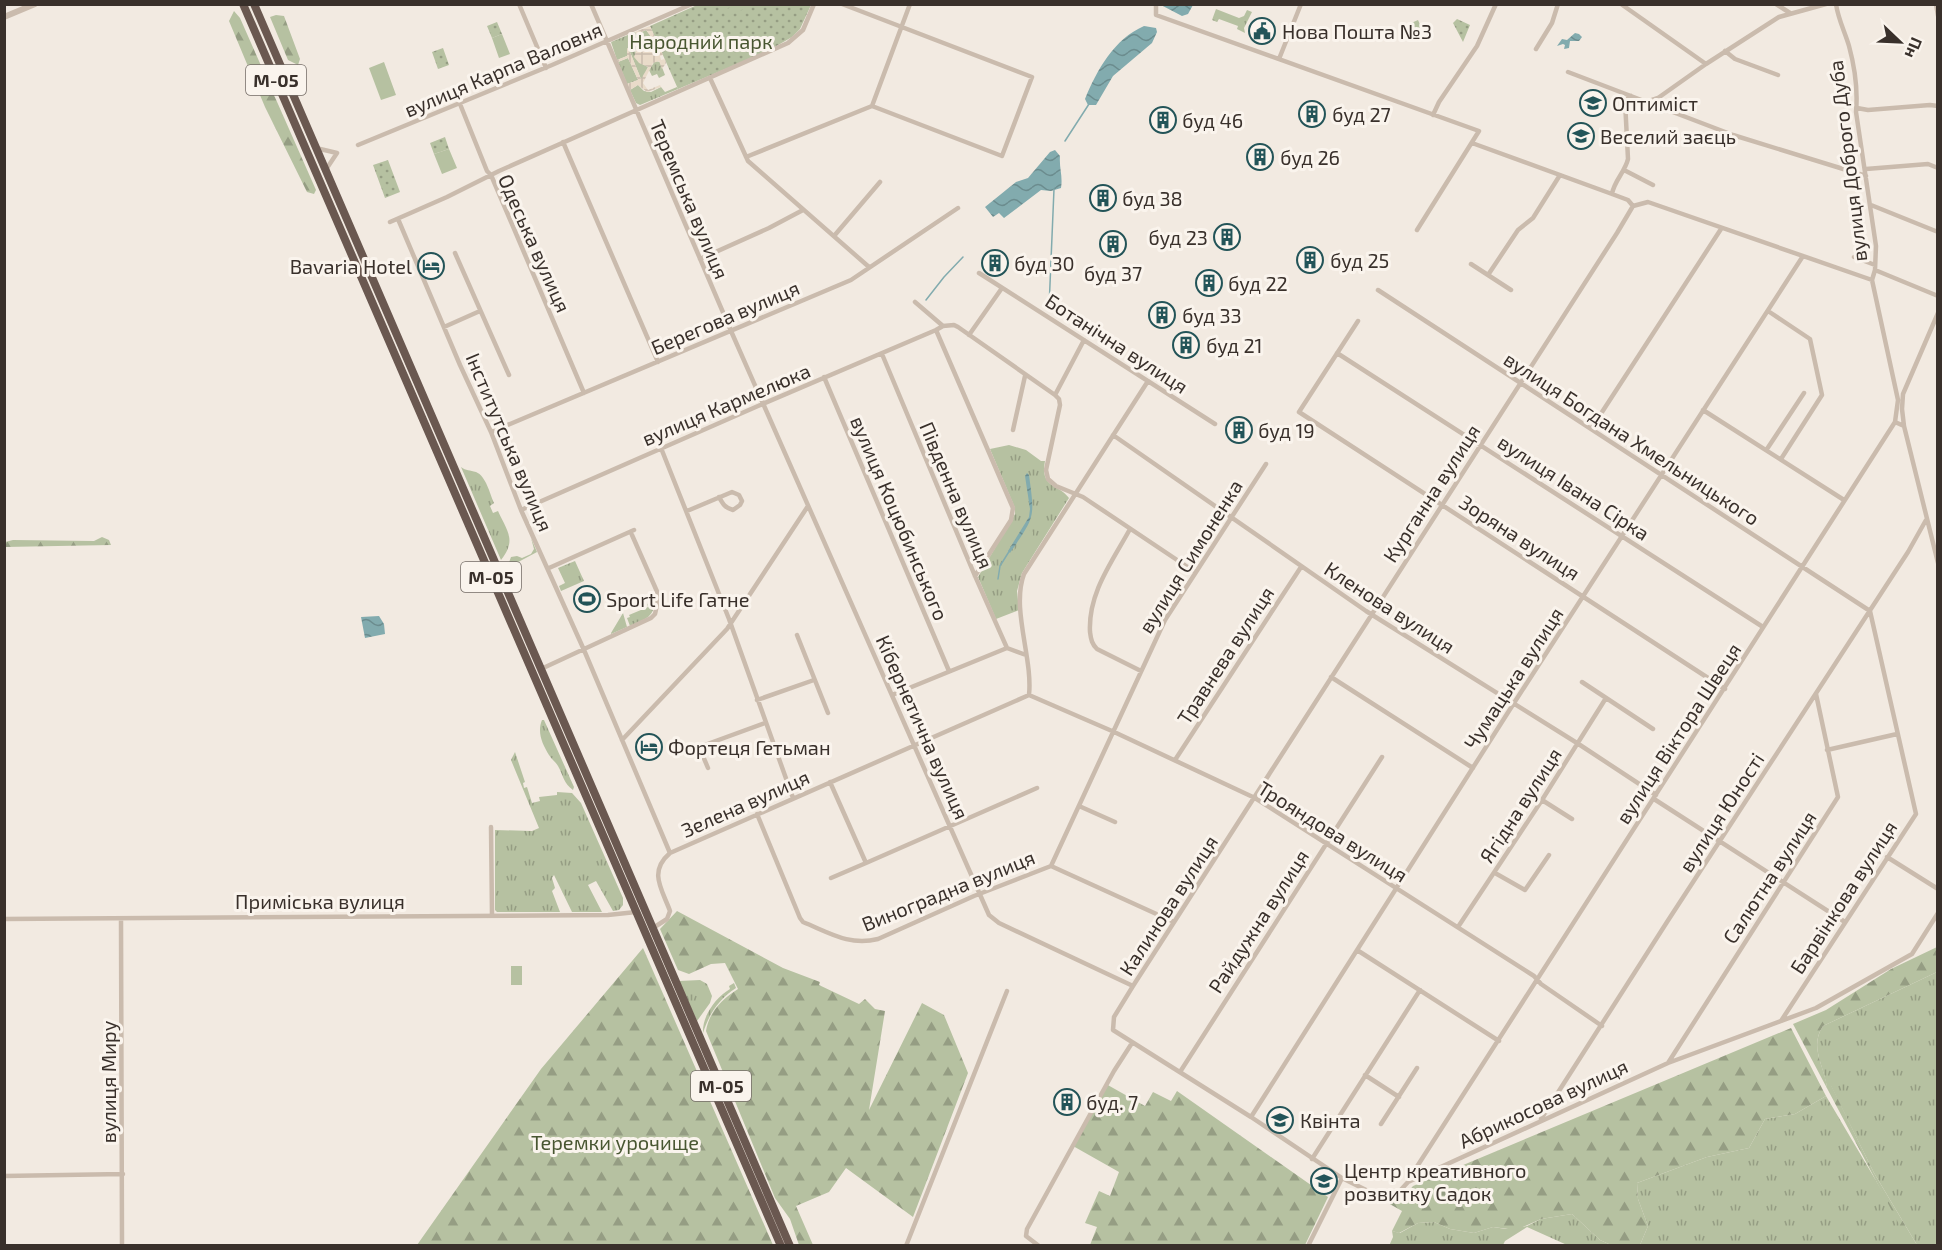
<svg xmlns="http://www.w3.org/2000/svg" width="1942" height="1250" viewBox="0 0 1942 1250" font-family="'Exo 2',sans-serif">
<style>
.grass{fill:url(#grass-tufts)}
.forest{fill:url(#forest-firs)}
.park{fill:url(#park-dots)}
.pitch{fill:#b6c1a1}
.plaza{fill:url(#plaza-grid);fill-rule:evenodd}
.water{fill:url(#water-waves)}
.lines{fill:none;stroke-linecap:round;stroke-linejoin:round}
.stream{stroke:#82abae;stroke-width:1.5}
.minor{stroke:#cabbad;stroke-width:4.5}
.tertiary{stroke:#cabbad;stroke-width:6}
.trunk{stroke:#6a5850;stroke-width:8}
.labels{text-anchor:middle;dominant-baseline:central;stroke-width:6;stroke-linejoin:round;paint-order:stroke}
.shield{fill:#faf4ed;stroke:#736b65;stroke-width:1.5}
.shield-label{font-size:18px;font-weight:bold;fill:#39302b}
.poi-label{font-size:20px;fill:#39302b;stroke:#faf4ed;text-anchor:start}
.park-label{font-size:20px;fill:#485631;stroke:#faf4ed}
.street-label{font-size:20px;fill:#39302b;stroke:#faf4ed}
</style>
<defs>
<pattern id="grass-tufts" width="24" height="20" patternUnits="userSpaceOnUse" patternTransform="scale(1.5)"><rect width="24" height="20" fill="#b6c1a1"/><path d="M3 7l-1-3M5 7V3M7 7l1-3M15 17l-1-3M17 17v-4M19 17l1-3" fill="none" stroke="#959d83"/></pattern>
<pattern id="forest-firs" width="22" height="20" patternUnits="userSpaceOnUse" patternTransform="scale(1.5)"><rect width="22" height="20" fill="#b6c1a1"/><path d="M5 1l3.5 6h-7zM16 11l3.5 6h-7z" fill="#959d83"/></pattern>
<pattern id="park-dots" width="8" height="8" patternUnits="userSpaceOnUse" patternTransform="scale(1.5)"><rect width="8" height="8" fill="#b6c1a1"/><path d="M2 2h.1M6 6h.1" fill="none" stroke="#959d83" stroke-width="1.8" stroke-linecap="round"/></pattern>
<pattern id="plaza-grid" width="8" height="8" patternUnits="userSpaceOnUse" patternTransform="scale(1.5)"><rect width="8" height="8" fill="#e9dbc9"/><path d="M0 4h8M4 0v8" fill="none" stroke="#c9bcad"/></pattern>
<pattern id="water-waves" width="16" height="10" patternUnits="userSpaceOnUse" patternTransform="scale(1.5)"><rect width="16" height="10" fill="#82abae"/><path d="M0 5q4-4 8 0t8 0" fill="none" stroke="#6b8c8e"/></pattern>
</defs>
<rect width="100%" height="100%" fill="#f2eae1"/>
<path class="grass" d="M1216,9L1239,18L1244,16L1247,10L1252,12L1244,28L1245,33L1237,29L1238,26L1219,19L1217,22L1212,20Z
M646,30L651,36L631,45L627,49V56L617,60L611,42L635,32L637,34Z
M638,44L635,51L642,64L648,67L644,77L641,79L630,52L631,48Z
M628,58L638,80L627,84L618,62Z
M655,61L660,62L665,75L659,78L657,74L652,76L649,70Z
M638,85L644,91L651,92L661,87L665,92L677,87L678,89L640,105L636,103L630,90Z
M1009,445L1026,450L1041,461H1045C1040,489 1058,483 1069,498L1022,573L1017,591L1019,610L996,619L978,577L1015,514V508L990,449Z
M461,467C466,471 470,470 476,472C486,476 490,494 494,503L490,506L493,513L498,511C507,531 517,540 501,560Z
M531,538L537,552L507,568L511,557L517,556L522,558L531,554L534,549Z
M575,561L584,581L561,591L559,586L565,583L558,568Z
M657,599C652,618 648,618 630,626L627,618L630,617L629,615L648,607L647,604Z
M623,613L627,627L611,634V633Z
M542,720H544L574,787L573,790C564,784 563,775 558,766C556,762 552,760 549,755C542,744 537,732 542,720Z
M515,752L525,782L523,783L524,788L527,787L532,803L540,801L539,797L557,795V792L572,793L581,803L623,898V905L619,910L613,911L596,881L588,885L602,912H572L554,875L552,878L555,888L552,891L560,912H497L495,910V830L532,831L539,828L511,760Z
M1937,972V1245H1917L1874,1173L1831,1086L1827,1088C1824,1065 1809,1047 1823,1026Z
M700,980L707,984L712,996L710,1003L697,1021L679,981Z
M734,983L736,988C719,999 709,1014 703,1033C702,1016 716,997 730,989L729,986Z
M1826,1096L1914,1245H1640L1648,1226L1638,1199L1637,1183L1707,1157L1749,1148L1765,1119L1795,1114Z
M1572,1214L1600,1240L1611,1245H1567L1527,1227L1505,1241L1503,1245L1389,1246L1393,1237L1392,1231L1400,1233L1418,1223L1434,1222L1450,1229L1474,1233L1493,1227L1506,1229L1527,1226L1541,1219Z"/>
<path class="forest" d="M234,11L240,18L316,190L314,194L307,192L265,107L229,21Z
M276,15L284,16L300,59L298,65L288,60L270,17Z
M1028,530L1033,532V535L1019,556L1014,551Z
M102,537L109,540L111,545L5,547V542L13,540L94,541Z
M677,911L783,968L820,982L819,985L859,1004L865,999L875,1009L885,1011L869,1110L922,1003L944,1015L968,1073L913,1217L846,1168L829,1192L796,1206L813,1245H799L790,1219L775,1198L706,1031C709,1012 722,999 738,989L725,963L711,964L689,974L678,970L660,929Z
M1937,947V972L1823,1026C1809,1047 1824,1065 1827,1087L1831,1085L1874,1173L1917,1245H1910L1793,1024L1826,1010L1891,969Z
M643,948L773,1245H417L541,1069Z
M1791,1028L1826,1096L1795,1114L1765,1119L1749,1148L1707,1157L1637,1183L1638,1199L1648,1226L1640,1245H1611L1600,1240L1572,1214L1541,1219L1516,1230L1493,1227L1474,1233L1450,1229L1434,1222L1418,1223L1399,1233L1392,1231L1402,1211L1388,1203L1407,1193L1413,1186Z
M1106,1084L1145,1106L1153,1092L1171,1101L1177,1091L1328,1197L1305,1245H1090L1097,1227L1085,1223L1099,1191L1110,1196L1119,1172L1073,1146Z"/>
<path class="park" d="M697,5H811L800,29L792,37L768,51L678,89L650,26Z
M1457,19L1470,25L1463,42L1453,23Z
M497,22L502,34L492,38L487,26Z
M443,48L449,65L438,69L432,52Z
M445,137L449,149L434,154L430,143Z
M388,160L400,192L385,198L373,165Z"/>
<path class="pitch" d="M737,4L745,5L746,8L726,17L723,11Z
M1418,20L1426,38L1417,42L1409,24Z
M502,34L510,54L499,58L492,38Z
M384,62L396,95L381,100L369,68Z
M449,149L457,168L442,174L434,154Z
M511,966H522V985H511Z"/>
<path class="plaza" d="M650,26L663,55L660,56L661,60L665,59L666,63L662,69L659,61L653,63L643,83L648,90L660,85L661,87L647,92L638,85L630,90L627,84L638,80L628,58L618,62L617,60L627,56V49L631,45L651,37L646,30L637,34L635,32ZM638,45L634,57L639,63L648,67L641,79L630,52L631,48Z"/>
<path class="water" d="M1161,5V4L1193,5L1188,14L1182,16Z
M1144,26L1156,28L1157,32L1152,43L1113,76L1096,105H1088L1085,99C1097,70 1114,39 1144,26Z
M1575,33L1579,34L1582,37L1579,41H1570L1569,48L1564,49L1565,45L1563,44L1557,46L1562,39L1567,40Z
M1055,150L1060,156C1059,168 1063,176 1061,188L1051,191L1041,190L1004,218L999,213L993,217L985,207L1016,182L1028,178L1050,152Z
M1027,473L1029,475C1035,519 1035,516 1010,553L1008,551L1029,517L1030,509L1025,476Z
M379,616L384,624L385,634L365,638L361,617Z"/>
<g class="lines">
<path class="stream" d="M1065,141L1089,104
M926,300L944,277L963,257
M1049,308L1054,189
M998,579L1000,566L1010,550"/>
<path class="minor" d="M519,4L546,68
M591,4L731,331L989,915L999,923L1133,986
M1156,4V15L1479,131L1417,230
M1621,4L1706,64
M1776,4L1790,13
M1836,4C1838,19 1845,32 1849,46C1855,68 1858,90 1856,112L1876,246L1875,270L1872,280
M1936,4L1938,16
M1536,49L1552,23L1558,4
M1725,51L1735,59L1778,75
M1279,59L1301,4
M1568,72L1733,135L1866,176
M710,78L748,161L869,267
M1646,102L1658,98L1706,64L1779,17L1826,4
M460,104L487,171L491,175L584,393
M872,106L910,4
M1857,108L1868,110L1930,105L1938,106
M1433,115L1439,102L1477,46L1496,4
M563,142L658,362
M1472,143L1612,194L1628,200L1633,206L1648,202L1872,280
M358,145L552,65L692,4
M316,148L337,153
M746,157L872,106L1002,156L1032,77L842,4
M1866,169L1928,164L1938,168
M1624,170L1653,185
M325,171L337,153
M1612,194C1614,181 1625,172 1628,159L1625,101L1631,96
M1871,205L1938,232
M1633,206L1617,233L1133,986L1114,1017L1113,1030L1251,1117L1342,1178L1368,1191L1386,1198L1397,1194L1408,1182L1668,1063L1816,1008L1912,954L1938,913
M398,219L460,365L491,432L521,510L584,650L670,853
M390,222L447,197L499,171L788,43L803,30L814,4
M834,236L880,182
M455,253L509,375
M1854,257L1875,265
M700,259L769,228L803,210
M1471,264L1511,290
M1875,270L1938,296
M979,273L1215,424
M1488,275L1518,230L1533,218L1560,175
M1378,290L1870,611L1916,814L1781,1021
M915,302L943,326L954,325L958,327L1055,395
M1768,311L1810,339L1822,395L1781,459
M1358,321L1299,412L1725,689
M444,327L480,311
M936,330L1013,508L1011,520L975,576
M969,335L1002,288
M1084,340L1055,395L1059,399L1060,405L1046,470L1048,479L1056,486L1083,497L1195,572
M1337,353L1763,627
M882,354L975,576L1007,648
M824,377L949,671
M1703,410L1844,500
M1895,422L1904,426L1938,563
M1904,426L1902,409L1903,394L1938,313
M1591,429L1721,229
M1013,430L1025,376
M491,432L851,280L958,208
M1113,435L1366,611L1577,743L1656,795
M661,448L729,619L793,798
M1767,449L1804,393
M521,510L758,406L936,330L943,326
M687,511L732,492L739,495L742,501L740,505L733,510C725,508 723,504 719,497
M1130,529C1112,562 1088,593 1090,632C1091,640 1092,644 1097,649L1141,671
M549,568L634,530
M797,635L828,713
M1007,648L1026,655
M541,669L651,618L655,614L659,596L632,535
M1331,677L1473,768
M1582,682L1653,729
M892,695L1007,648
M1029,695L1112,731L1255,798L1534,976L1541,984L1602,1026
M1029,695C1033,658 1011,609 1024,574L1148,381
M757,700L814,680
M622,740L727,629L808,506
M1827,750L1897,734
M1175,760L1301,567
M708,768L700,749L702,746L765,723
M830,782L866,863L1037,788
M1654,799L1845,922
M1542,800L1572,819
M1079,806L1115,822
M757,814L800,918L803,922C830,933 849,946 878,939L974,896L1051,866L1165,620L1266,464
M491,827L492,915
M1887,857L1938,889
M1051,866L1174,922
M1495,873L1525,890L1549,855
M831,878L866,863
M4,919L608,915L636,912
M121,919L122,1246
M1458,927L1542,800L1606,698
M653,928L667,919L670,911C662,889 648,872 670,853L1029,695
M1357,950L1499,1041
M1668,1063L1838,797L1816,694
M1180,1072L1382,757
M1365,1075L1399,1097
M1251,1117L1514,703L1803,256
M1541,1119L1667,922L1908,552L1926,520
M1381,1124L1417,1068
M1312,1159L1420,990
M4,1176L123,1174
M1409,1179L1895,422L1898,400L1872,280
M906,1246L1007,991
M1039,1246L1026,1236L1027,1229L1114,1071L1132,1043
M1308,1246L1342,1178"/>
<path class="tertiary" d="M4,17L35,4"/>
<path class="trunk" d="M243,4L781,1246
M254,4L790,1246"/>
</g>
<defs>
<symbol id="civic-ring" viewBox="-11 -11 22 22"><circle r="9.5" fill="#faf4ed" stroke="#235458" stroke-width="1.5"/><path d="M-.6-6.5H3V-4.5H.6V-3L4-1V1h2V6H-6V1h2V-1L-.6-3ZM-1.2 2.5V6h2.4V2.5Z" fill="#235458"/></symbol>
<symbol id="school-ring" viewBox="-11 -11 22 22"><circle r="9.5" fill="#faf4ed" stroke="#235458" stroke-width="1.5"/><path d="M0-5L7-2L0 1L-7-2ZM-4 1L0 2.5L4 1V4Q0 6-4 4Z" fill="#235458"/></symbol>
<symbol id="building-ring" viewBox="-11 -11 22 22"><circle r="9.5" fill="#faf4ed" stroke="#235458" stroke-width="1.5"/><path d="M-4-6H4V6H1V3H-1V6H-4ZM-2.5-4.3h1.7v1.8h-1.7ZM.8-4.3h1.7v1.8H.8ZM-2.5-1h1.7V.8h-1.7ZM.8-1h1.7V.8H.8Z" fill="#235458"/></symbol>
<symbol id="hotel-ring" viewBox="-11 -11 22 22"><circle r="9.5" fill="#faf4ed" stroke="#235458" stroke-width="1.5"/><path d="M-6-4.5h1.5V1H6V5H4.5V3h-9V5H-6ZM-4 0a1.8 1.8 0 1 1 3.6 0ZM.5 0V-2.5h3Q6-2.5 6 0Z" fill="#235458"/></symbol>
<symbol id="stadium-ring" viewBox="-11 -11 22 22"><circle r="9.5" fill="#faf4ed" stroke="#235458" stroke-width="1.5"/><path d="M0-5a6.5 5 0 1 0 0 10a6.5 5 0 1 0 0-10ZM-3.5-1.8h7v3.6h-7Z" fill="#235458"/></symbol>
</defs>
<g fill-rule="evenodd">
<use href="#civic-ring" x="1247" y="16" width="30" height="30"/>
<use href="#school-ring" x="1578" y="88" width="30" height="30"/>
<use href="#building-ring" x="1297" y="99" width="30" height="30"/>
<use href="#building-ring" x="1148" y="105" width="30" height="30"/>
<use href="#school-ring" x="1566" y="121" width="30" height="30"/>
<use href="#building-ring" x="1245" y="142" width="30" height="30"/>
<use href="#building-ring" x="1088" y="183" width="30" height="30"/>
<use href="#building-ring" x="1212" y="222" width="30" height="30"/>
<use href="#building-ring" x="1098" y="229" width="30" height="30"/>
<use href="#building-ring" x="1295" y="245" width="30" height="30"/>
<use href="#building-ring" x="980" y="248" width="30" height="30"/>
<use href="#hotel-ring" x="416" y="251" width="30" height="30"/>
<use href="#building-ring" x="1194" y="268" width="30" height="30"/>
<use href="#building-ring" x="1147" y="300" width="30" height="30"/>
<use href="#building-ring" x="1171" y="330" width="30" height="30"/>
<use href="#building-ring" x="1224" y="415" width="30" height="30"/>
<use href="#stadium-ring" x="572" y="584" width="30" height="30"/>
<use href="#hotel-ring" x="634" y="732" width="30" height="30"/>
<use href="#building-ring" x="1052" y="1087" width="30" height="30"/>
<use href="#school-ring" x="1265" y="1105" width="30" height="30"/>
<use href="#school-ring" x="1309" y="1166" width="30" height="30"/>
</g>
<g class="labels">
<g class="shield">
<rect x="246" y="65" width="60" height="30" rx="4.5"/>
<rect x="461" y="562" width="60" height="30" rx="4.5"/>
<rect x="691" y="1071" width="60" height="30" rx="4.5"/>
</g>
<g class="shield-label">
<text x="276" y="80">М-05</text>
<text x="491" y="577">М-05</text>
<text x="721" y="1086">М-05</text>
</g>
<g class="poi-label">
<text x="1282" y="31">Нова Пошта №3</text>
<text x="1612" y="103">Оптиміст</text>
<text x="1332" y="114">буд 27</text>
<text x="1182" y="120">буд 46</text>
<text x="1600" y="136">Веселий заєць</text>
<text x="1280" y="157">буд 26</text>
<text x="1122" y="198">буд 38</text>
<text x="1208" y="237" text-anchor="end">буд 23</text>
<text x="1330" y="260">буд 25</text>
<text x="1014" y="263">буд 30</text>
<text x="412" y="266" text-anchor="end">Bavaria Hotel</text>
<text x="1113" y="273" text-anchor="middle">буд 37</text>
<text x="1228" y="283">буд 22</text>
<text x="1182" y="315">буд 33</text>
<text x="1206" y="345">буд 21</text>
<text x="1258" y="430">буд 19</text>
<text x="606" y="599">Sport Life Гатне</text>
<text x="668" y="747">Фортеця Гетьман</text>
<text x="1086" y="1102">буд. 7</text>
<text x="1300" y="1120">Квінта</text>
<text x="1344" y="1170">Центр креативного<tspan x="1344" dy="23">розвитку Садок</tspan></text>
</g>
<g class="park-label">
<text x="701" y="41">Народний парк</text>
<text x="615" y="1142">Теремки урочище</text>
</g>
<g class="street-label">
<text transform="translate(503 69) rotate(-23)">вулиця Карпа Валовня</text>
<text transform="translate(1847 161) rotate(-97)">вулиця Доброго Дуба</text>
<text transform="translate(690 199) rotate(67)">Теремська вулиця</text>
<text transform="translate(535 243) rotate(66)">Одеська вулиця</text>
<text transform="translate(725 317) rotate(-23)">Берегова вулиця</text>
<text transform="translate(1117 343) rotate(33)">Ботанічна вулиця</text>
<text transform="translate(726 404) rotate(-23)">вулиця Кармелюка</text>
<text transform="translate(1632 438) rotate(33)">вулиця Богдана Хмельницького</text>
<text transform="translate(510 442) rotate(67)">Інститутська вулиця</text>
<text transform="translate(1574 487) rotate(33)">вулиця Івана Сірка</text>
<text transform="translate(1431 493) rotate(-57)">Курганна вулиця</text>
<text transform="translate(957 495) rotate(67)">Південна вулиця</text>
<text transform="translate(900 518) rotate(67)">вулиця Коцюбинського</text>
<text transform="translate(1520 537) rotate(33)">Зоряна вулиця</text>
<text transform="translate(1190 556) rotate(-58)">вулиця Симоненка</text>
<text transform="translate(1390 607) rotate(33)">Кленова вулиця</text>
<text transform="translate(1225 655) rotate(-57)">Травнева вулиця</text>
<text transform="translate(1513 678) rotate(-57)">Чумацька вулиця</text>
<text transform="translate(923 727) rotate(66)">Кібернетична вулиця</text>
<text transform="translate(1678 733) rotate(-57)">вулиця Віктора Швеця</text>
<text transform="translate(745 803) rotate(-24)">Зелена вулиця</text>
<text transform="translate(1520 805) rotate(-57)">Ягідна вулиця</text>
<text transform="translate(1721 812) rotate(-57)">вулиця Юності</text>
<text transform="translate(1333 831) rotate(32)">Трояндова вулиця</text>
<text transform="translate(1769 877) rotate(-57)">Салютна вулиця</text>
<text transform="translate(948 890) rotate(-22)">Виноградна вулиця</text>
<text transform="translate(1843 897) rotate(-57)">Барвінкова вулиця</text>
<text x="320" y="901">Приміська вулиця</text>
<text transform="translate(1168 905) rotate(-57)">Калинова вулиця</text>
<text transform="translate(1258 921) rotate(-57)">Райдужна вулиця</text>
<text transform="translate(108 1082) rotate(-90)">вулиця Миру</text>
<text transform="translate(1543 1103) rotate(-25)">Абрикосова вулиця</text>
</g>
</g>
<rect width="1942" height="1250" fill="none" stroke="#39302b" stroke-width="12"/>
<g transform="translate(1900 42) rotate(113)" stroke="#faf4ed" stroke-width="4.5" paint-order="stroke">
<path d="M0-4.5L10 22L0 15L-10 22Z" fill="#39302b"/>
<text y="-9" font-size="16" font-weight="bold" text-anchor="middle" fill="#39302b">Пн</text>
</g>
</svg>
